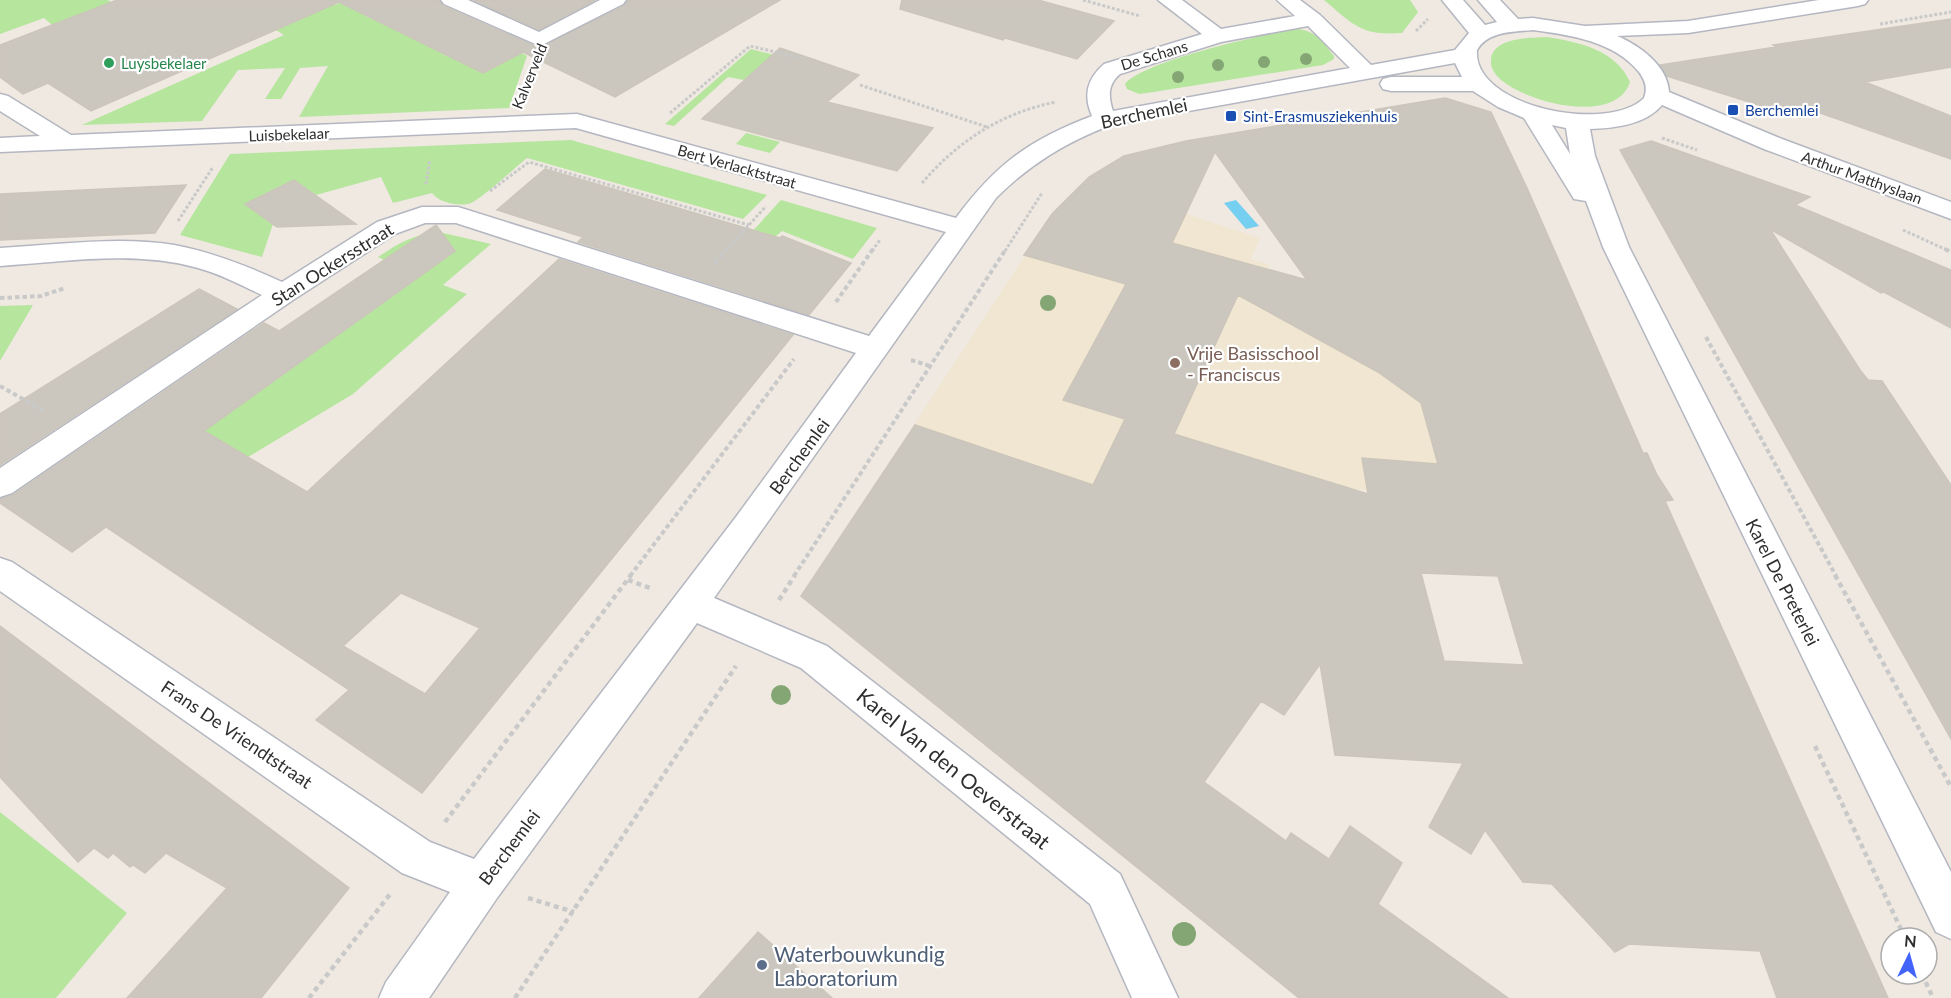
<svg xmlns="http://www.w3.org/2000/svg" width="1951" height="998" viewBox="0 0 1951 998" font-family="Lato,sans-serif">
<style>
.education{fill:#f0e6d1}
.green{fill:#b6e59e}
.water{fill:#75cff0}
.building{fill:#cbc7bf;stroke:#cbc5ba;stroke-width:1.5;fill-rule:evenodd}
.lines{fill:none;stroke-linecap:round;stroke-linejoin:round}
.minor-casing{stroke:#b4b7c1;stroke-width:3}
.path-far2{stroke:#c9c9c9;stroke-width:3;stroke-dasharray:3 2;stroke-linecap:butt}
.path-far1{stroke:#c9c9c9;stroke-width:4;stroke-dasharray:4.5 3;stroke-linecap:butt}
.path{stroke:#c9c9c9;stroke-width:4.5;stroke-dasharray:5 4;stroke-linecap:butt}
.minor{fill:#fff;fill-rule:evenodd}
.tree{fill:#84a574}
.leisure-dot{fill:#2e9e5b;stroke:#fff;stroke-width:2}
.transit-dot{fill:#1a4fb4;stroke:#fff;stroke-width:2}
.education-dot{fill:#8d6e63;stroke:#fff;stroke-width:2}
.service-dot{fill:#5c6f8a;stroke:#fff;stroke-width:2}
.labels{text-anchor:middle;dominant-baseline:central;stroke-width:4.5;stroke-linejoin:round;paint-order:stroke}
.far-street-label{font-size:15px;fill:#2e2e2e;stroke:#fff}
.far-leisure-label{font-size:15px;fill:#27864d;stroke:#fff;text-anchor:start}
.far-transit-label{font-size:15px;fill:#164399;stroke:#fff;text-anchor:start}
.street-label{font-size:18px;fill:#2e2e2e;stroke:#fff}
.education-label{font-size:18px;fill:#785e54;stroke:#fff;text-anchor:start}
.near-street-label{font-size:21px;fill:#2e2e2e;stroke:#fff}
.near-service-label{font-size:21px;fill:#4e5e75;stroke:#fff;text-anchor:start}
</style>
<rect width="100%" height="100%" fill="#efe9e1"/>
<path class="education" d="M1085,181L1260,238L1251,259L1270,265L1267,269L1648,462L1673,500L1665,501L1667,506L1351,489L1093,485L914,425L1050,217Z"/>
<path class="green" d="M0,0H108L111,2L52,25L44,18L0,34Z
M324,0L335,5L347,0L384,7L365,16L447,50L441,53L449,57L455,55L483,73L522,53L527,56L509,108L299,117L328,66L300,68L281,99H265L285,68L238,70L202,121L82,125L284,35L276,30Z
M1324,0H1410L1418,12L1402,33C1361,36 1354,25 1324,0Z
M1299,29C1317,32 1323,42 1334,56V59L1323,65L1147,93L1139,94L1127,89L1125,84C1143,61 1267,33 1299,29Z
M1547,37C1579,42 1616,50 1630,82C1616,126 1525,103 1499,78C1495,74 1491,68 1491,63C1489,37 1530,38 1547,37Z
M751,49L774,55L744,80L728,77L674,126L665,124Z
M746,133L780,142L770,153L736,144Z
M571,140L767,195L743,219L527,158C517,166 480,200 471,203C460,207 439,203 432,193L393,203L381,177L316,195L294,180L245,204L273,224L262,257L180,235L230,154Z
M781,200L877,228L853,259L782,231L746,262L710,278Z
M439,232L491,244L443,285L467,294L353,394L248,457L165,409L185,396L223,417L419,277L378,257C399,243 414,234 439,232Z
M33,305L0,361V306Z
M0,812L127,913L56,998H0Z"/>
<path class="water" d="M1236,200L1259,226L1246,229L1224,203Z"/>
<path class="building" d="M117,0H439L443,6L539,48L624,6L628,0H780L615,97L523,52L483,73L339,2L91,111L48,83L23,94L0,77V45Z
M473,0H595L539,30Z
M902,0H1038L1114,21L1077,59L1005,38L1003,40L900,9Z
M1951,19V67L1865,82L1951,116V159L1809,109L1800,118L1667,76L1660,65L1776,47L1773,45Z
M780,48L859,75L827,102L933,128L897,171L702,119Z
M1445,98L1491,112L1527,188L1643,453H1647L1657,475L1673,500L1665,501L1888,998H1777L1760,951L1629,944L1615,952L1552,884L1523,882L1485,830L1471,854L1429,827L1463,763L1335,755L1320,664L1284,715L1261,701L1204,782L1286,841L1291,833L1329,859L1350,826L1402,863L1378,904L1508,998H1299L801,596L915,425L1093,485L1125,419L1063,400L1126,284L1024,255L1052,214L1089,177L1124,156L1186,141ZM1215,152L1307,280L1172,243ZM1238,295L1378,372L1421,403L1438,464L1362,458L1368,494L1174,434ZM1421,573L1498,576L1524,665L1444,661Z
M1651,141L1810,197L1795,205L1951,270V328L1884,292L1881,293L1770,229L1860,370L1868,380L1882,381L1951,485V739L1620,150Z
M545,169L780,238L782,236L851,263L809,315L578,242L583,237L497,210Z
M294,180L356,224L277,227L245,204Z
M186,185L155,233L0,240V194Z
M436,225L455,251L204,431L307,492L559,259L793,335L422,793L316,720L349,690L106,527L72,552L0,503V499L13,495L264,323L279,331ZM401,593L480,628L425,694L343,646Z
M199,289L237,309L0,465V414Z
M0,626L349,888L261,998H127L227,888L166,853L145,873L133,865L130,867L113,853L108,858L94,848L78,862L0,777Z
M758,932L832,998H699Z"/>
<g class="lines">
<defs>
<path id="minor" d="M441,0H468L539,32L600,0H626L623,4L540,46L444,4Z
M1158,0H1182L1221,29L1295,16L1277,0H1300L1320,15L1371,65L1455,50L1469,33L1442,0H1463L1485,25L1497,22L1478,0H1500L1518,19L1533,18L1585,26L1688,21L1819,0H1868L1865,4L1858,6L1688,33L1617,36C1639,45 1668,66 1669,92L1782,139L1951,202V219L1764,149L1662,105C1645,125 1615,128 1590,129L1595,156L1629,247L1951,872V939L1936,932L1603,247L1586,201L1574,199L1524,118L1498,107L1473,91H1391L1383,89L1380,84L1383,79L1391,77H1462L1455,63L1111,125C1066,142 1030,164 996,198L714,598L827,646L1120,874L1178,998H1132L1090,904L801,668L697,623L497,898L429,998H379L386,982L450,892L402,873L0,591V558L12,562L430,842L474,859L736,517L856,353L456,223H425L395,234L293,300L12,493L0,497V468L262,295C241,285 220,274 198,268C134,250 65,262 0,266V248C57,245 117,236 174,245C212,252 247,266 282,282L377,222L422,207H458L869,336L946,232L576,128L0,152V138L40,136L0,111V94L8,96L71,135L577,114L956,218C996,164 1029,140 1092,116C1083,95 1087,79 1104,64L1202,34ZM1308,26L1350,68L1113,111C1108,96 1108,84 1120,74L1221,42ZM1533,30C1570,35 1614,41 1639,72C1645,80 1648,88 1644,98C1608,134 1472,107 1477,50C1488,31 1514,32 1533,30ZM1552,125L1566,128L1570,154Z"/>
</defs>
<use href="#minor" class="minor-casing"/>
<path class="path-far2" d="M1083,0L1140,16
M1880,24L1951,12
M1416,31L1428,19
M860,85L987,127
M522,93L532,66
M670,113L750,46L801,58
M1662,138L1697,150
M922,183C958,141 1001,113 1056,102
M426,184L430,159
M490,191L529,162L749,225
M178,221L213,167
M1903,230L1949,251
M726,251L766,206
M872,251L880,240
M1005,251L1042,193"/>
<path class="path-far1" d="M1945,249L1951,252
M715,263L727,249
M0,298L41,296L65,288
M836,302L873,249
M1706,337L1836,576
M911,360L930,366
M0,386L44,411
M630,576L794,359
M794,576L1006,249"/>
<path class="path" d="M1835,575L1951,787
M628,580L650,588
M779,600L795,575
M1815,746L1905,938
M445,822L631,575
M528,898L574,912
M1922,974L1933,998
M309,998L391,893
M515,998L736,666"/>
<use href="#minor" class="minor"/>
</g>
<g class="tree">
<circle cx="1306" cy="59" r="6"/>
<circle cx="1264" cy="62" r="6"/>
<circle cx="1218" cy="65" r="6"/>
<circle cx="1178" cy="77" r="6"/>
<circle cx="1048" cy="303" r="8"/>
<circle cx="781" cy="695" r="10"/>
<circle cx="1184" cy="934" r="12"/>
</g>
<circle class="leisure-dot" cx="109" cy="63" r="6"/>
<g class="transit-dot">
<rect x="1727" y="104" width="12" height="12" rx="3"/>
<rect x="1225" y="110" width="12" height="12" rx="3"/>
</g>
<circle class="education-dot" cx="1175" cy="363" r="6"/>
<circle class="service-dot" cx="762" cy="965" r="6"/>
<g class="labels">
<g class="far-street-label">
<text transform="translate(1154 55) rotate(-17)">De Schans</text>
<text transform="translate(529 76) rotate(-68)">Kalverveld</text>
<text transform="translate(289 134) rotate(-2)">Luisbekelaar</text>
<text transform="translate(737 166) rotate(16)">Bert Verlacktstraat</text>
<text transform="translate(1862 177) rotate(20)">Arthur Matthyslaan</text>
</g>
<g class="far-leisure-label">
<text x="121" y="63">Luysbekelaer</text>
</g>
<g class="far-transit-label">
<text x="1745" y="110">Berchemlei</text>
<text x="1243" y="116">Sint-Erasmusziekenhuis</text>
</g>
<g class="street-label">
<text transform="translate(1144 113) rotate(-12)">Berchemlei</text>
<text transform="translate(332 264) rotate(-32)">Stan Ockersstraat</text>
<text transform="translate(799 456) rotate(-54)">Berchemlei</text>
<text transform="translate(1783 582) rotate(63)">Karel De Preterlei</text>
<text transform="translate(237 734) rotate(34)">Frans De Vriendtstraat</text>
<text transform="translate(509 847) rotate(-53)">Berchemlei</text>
</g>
<g class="education-label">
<text x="1187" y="353">Vrije Basisschool<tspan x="1187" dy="21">- Franciscus</tspan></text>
</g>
<g class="near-street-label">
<text transform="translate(954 768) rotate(39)">Karel Van den Oeverstraat</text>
</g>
<g class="near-service-label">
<text x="774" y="953">Waterbouwkundig<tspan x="774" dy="24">Laboratorium</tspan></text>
</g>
</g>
<g transform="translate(1909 956) rotate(5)"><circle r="28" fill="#ffffff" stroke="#ababab" stroke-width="1.5"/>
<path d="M0-4.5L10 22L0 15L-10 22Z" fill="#4264fb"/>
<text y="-9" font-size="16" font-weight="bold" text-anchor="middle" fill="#2e2e2e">N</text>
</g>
</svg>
